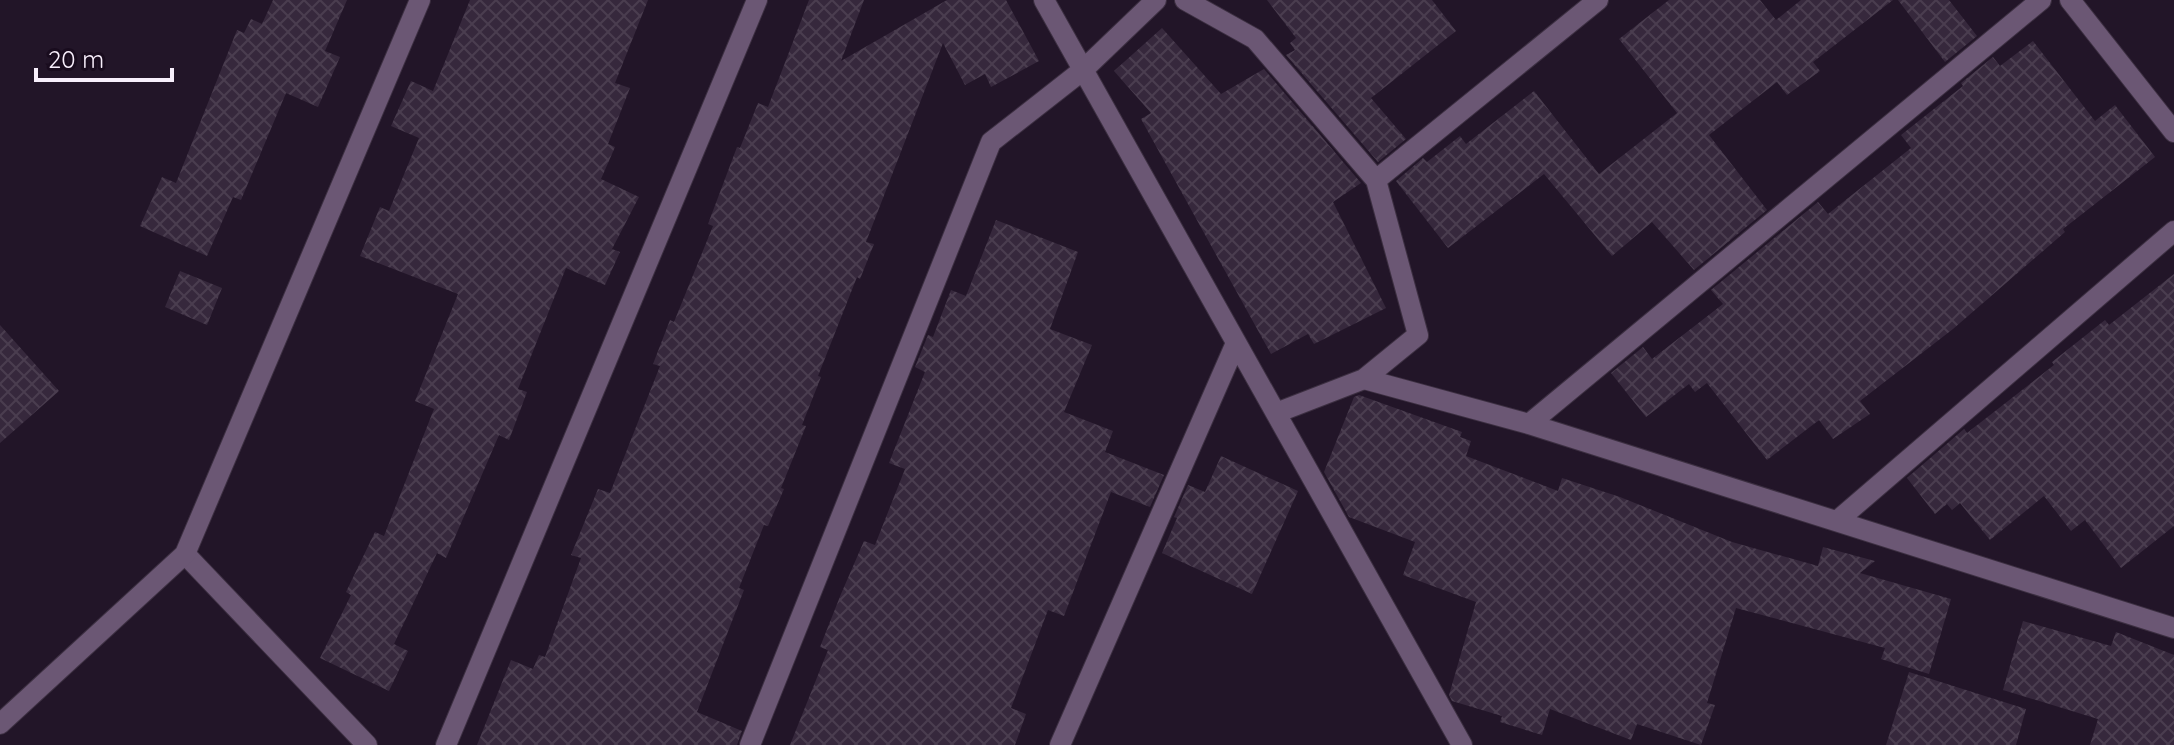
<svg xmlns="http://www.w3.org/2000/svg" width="2174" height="745" viewBox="0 0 2174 745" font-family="Quicksand,sans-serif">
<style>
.building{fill:url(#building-cross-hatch)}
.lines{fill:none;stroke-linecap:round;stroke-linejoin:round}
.minor-casing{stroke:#3c2f41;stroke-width:22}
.tertiary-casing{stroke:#3c2f41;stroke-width:22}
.minor{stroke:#6b5774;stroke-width:20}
.tertiary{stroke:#6b5774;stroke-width:20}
</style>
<defs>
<pattern id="building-cross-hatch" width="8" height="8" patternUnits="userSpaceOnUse" patternTransform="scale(2)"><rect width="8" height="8" fill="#36283c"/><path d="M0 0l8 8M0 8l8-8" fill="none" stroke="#4a3d4f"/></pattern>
</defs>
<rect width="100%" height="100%" fill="#221528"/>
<path class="building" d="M273,0H347L325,51L340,57L318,107L286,93L241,200L233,197L207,256L140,226L162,177L176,183L237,30L244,33L251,19L262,24Z
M470,0H648L615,83L630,88L608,144L615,147L601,179L639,197L612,249L620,252L605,285L566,268L518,389L527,392L509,440L499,435L446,558L437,553L394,644L408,651L389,691L320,658L351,595L346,592L375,532L384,536L434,409L415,401L458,294L360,256L380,207L389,211L419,138L391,126L411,81L433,91Z
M809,0H864L841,61L947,0H1006L1039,61L991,87L985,74L965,85L943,43L866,242L874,244L860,279L857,277L818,376L821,377L802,425L806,426L781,488L784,489L768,526L764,525L739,588L744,590L697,712L742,731L737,745H477L511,660L533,669L539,655L545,657L581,558L571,555L598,489L610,493L660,366L653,364L670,320L674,322L713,226L708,224L737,147L740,148L758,103L768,107Z
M1267,0H1432L1456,31L1371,98L1406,139L1378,162L1286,55L1295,50L1290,43L1296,38Z
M1669,0H1760L1776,20L1801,0H1893L1813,62L1820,71L1787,95L1777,82L1709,135L1767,210L1694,270L1652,222L1612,256L1544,174L1448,248L1396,181L1423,158L1427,162L1460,136L1466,144L1534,91L1599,174L1677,113L1619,39Z
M1898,0H1949L1977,36L1945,62Z
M1162,28L1221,94L1264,69L1361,183L1333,202L1386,308L1314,344L1308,334L1271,354L1141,119L1151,113L1114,71Z
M2033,41L2095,121L2115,105L2155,157L2063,229L2065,232L1953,329L1860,401L1870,414L1833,439L1819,420L1767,460L1707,383L1695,392L1689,384L1646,417L1611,373L1643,347L1652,359L1723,304L1711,290L1818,202L1828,214L1911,148L1901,135L1963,86L1961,83L1993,57L2000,66Z
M996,220L1078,252L1050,329L1092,345L1064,412L1113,431L1105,452L1164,475L1150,507L1111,492L1064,616L1048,610L1011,708L1026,714L1015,745H790L828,650L820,647L841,594L864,541L875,545L905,469L889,463L925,372L915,367L928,335L933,337L951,290L966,296Z
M180,271L222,288L207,325L165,307Z
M2174,274V526L2121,568L2085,520L2071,531L2044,496L1990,540L1960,503L1952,510L1947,504L1935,514L1907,478L1964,429L1967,433L2054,365L2052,362L2105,320L2109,325Z
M0,325L59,391L0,443Z
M1359,395L1462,432L1460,437L1471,441L1466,456L1558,491L1562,478L1620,497L1732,542L1818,566L1823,547L1875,561L1860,573L1951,599L1929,674L1881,659L1885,648L1736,608L1707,703L1715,705L1701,745L1637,724L1631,740L1550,709L1542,735L1500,722L1502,716L1452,701L1449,695L1476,602L1403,575L1415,542L1349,517L1324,472L1354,397Z
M1221,456L1298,491L1252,594L1162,553L1177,518L1174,517L1188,485L1205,492Z
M2023,621L2111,646L2116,632L2174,655V745H2090L2098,719L2003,690Z
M1909,672L2026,709L2016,745H1886Z"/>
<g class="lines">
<defs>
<path id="minor" d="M1044,0L1462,745
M1185,0L1255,39L1376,180L1418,335L1364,379
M1376,180L1598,0
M1276,413L1364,379L1529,424L2174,628
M1529,424L2041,0
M1837,521L2174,231
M185,554L367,745
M446,745L757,0
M750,745L991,142L1083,70L1156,0
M1060,745L1236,343"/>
<path id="tertiary" d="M2070,0L2174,132
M0,724L185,554L420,0"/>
</defs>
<use href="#minor" class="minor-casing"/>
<use href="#tertiary" class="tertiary-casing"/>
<use href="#minor" class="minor"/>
<use href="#tertiary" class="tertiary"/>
</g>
<path d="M36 68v12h136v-12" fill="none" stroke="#f8effc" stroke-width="4"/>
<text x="48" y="68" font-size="24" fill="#f8effc" stroke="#190c1e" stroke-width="6" paint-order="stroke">20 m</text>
</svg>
